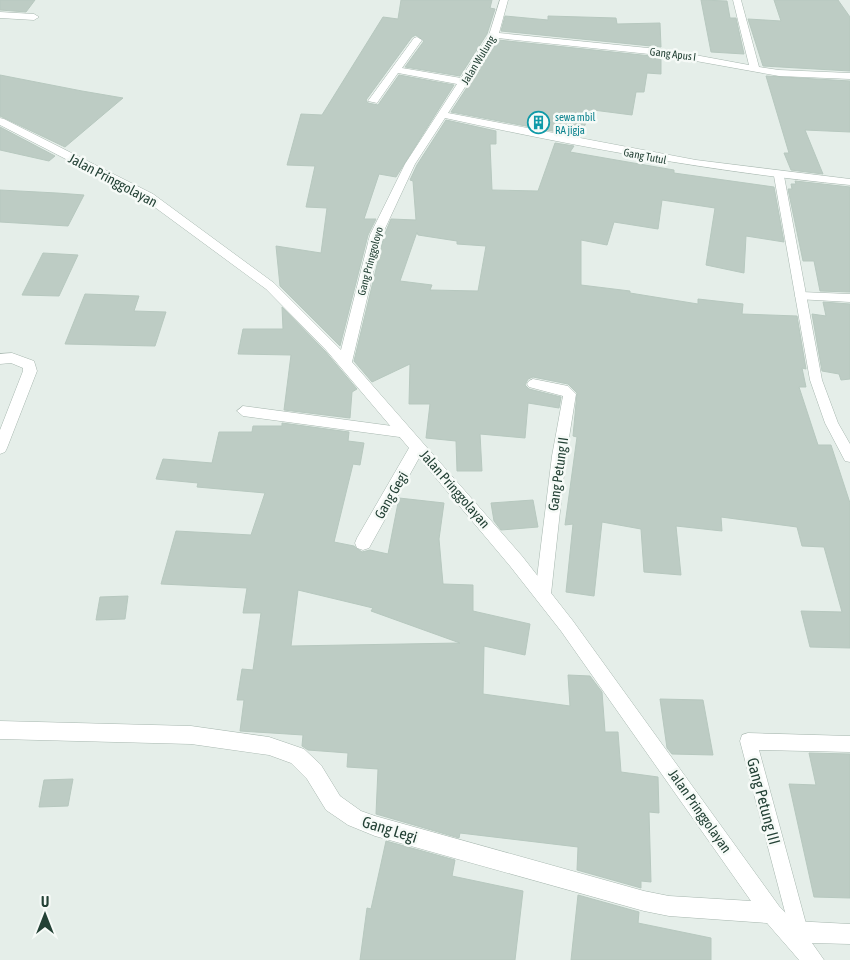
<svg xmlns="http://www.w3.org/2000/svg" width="850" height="960" viewBox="0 0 850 960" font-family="'Asap Condensed',sans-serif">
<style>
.building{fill:#bdccc4;stroke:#b7c8bf;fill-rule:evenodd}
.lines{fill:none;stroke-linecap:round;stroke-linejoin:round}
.lane-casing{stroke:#a7b7af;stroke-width:1}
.street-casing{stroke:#a7b7af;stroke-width:1}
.lane{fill:#fff;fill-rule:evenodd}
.street{fill:#fff;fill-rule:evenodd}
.labels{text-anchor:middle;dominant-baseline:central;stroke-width:5;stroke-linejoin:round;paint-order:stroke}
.far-street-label{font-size:11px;fill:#234135;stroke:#f6faf7}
.far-culture-label{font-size:11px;fill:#0d838f;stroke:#f6faf7;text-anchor:start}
.street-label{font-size:14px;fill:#234135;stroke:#f6faf7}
.near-street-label{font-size:16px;fill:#234135;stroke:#f6faf7}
</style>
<rect width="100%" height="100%" fill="#e5eee9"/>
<path class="building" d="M0,0H35L26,12L0,10Z
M401,0H492L490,8L495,9L487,34L460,76L405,67L424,41L416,35L412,37L366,100L368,103L378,105L399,75L454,85L396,177L379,174L364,219H376L368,235L340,346L280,286L276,246L321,253L327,208L306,207L315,166L287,165L301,114L322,115L383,17L398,19Z
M701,0L727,1L730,18H736L744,54L711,52Z
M774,0H838L850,17V71L763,66L748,19L781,21Z
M505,16L548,20V16L616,18L617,24L660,23L661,47L501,31Z
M498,40L661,57V74L647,73L644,92H636L632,115L593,110L579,136L451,112Z
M0,75L82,91L123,98L65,147L0,116Z
M766,76L850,81V132L805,130L823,174L791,170L784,153H789Z
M446,120L496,131V144H490L492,190L538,191L555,143L574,146L570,152L674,170V173L774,187L784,242L746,236L744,273L706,265L715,208L662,200L658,229L614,222L607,245L581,240V285L630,291V293L698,304V299L743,304L742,314L797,316L806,369L802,368L806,387H799L818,445H831L850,503V648L810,647L801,611L842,612L824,547L802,546L797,527L721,517L722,531L676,526L681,575L644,572L641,529L602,522L594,596L566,592L573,524L565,525L577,437L573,436L577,393L568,384L533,377L528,379L525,385L529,389L561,397L559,408L528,403L525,438L480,434L482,471H457L456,441L426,438L430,404H409L410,364L372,382L354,361L384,236L391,219L416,220L413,181L410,180L417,165ZM417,232L418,235L457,241V244L486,246L478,291L430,290L432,285L400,281Z
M0,127L55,156L49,161L0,150Z
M795,181L850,187V292L820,291L814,261H803L788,189H792L791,184H796Z
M0,190L57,193L84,195L68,226L0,222Z
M43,253L78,255L59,296L22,295Z
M85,294L139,296L134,311L166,312L155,346L65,344Z
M823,302L850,304V379L841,380L839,374L822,371L812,314L826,316Z
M282,307L325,351L357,389L352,392L350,418L284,410L291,355L238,354L243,329H283Z
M282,423L349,432L348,441L364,443L360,465L353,464L334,542L354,546L362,552L370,550L388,554L399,498L444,503L439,539L443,584L473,585V611L530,624L525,655L484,646L483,694L570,706L568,675L590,676L602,692L605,732H618L621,772L658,777L659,813L649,812L651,882L641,881V888L577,870L578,847L460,833L459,838L376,814L378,769L347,767L348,753L308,750L302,746L303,735L240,731L244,700H237L242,669L253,670L261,613H243L247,588L161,584L176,531L251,535L265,493L197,487L198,483L156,479L163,459L212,463L219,432H252L253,426H282ZM298,590L373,608L371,611L460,643L291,646Z
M533,500L538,527L501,530L494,521L491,503Z
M128,596L125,619L96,620L100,597Z
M660,699L703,700L713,755L672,754L667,748Z
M809,753L850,754V898L814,897L789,784L816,785Z
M73,779L68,806L39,807L44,780Z
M386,841L455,860L452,876L523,891L515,960H360L367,908L371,909Z
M578,895L639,912L638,923L711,938V960H571Z"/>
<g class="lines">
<defs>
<path id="lane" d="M779,173L784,176L822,380L838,423L850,444V462L845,461L825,423L810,380L774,176Z
M533,379L568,386L576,394L566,456L551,594L548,599L543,601L538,599L535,594L552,456L563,396L529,387L527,384L529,381Z
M243,406L407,428L414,433L407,438L243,416L237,411Z
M748,733L850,736V752L759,750L808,931L806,938L799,940L792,938L790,931L740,741L742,735Z"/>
<path id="street" d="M500,0H508L499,33L668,50L749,65L733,0H741L759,67L779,70L850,73V79L779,76L668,56L497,38L448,113L696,160L850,179V185C713,172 579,147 445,118L415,164L382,235L352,362L522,556L573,621L779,906L793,921L850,924V944L812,943L824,960H799C788,947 778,936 767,923L669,916L644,911L375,836L348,825L326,810L307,779L291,763L269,755L191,744L0,739V721L191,726L269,737L304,749L321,765L340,796L361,811L375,816L644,891L669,896L751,901L561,631L510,566L419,458L369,548L363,550L357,548L355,543L357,538L409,448L326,350L266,289L145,200L0,125V118L4,119L153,194L274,283L341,350L370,235L405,164L457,84L398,73L377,103L368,101L414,38L417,37L422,40L402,68L461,78L489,35Z
M0,12L34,14L39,17L34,20L0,18Z
M801,292L850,294V302L797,299L795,296L797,293Z
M12,353L34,361L37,371L7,448L5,452L0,454V430L23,371V368L11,363L0,364V354Z"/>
</defs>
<use href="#lane" class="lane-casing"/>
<use href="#street" class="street-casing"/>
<use href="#lane" class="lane"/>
<use href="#street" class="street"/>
</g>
<defs>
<symbol id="building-ring" viewBox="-11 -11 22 22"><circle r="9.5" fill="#f6faf7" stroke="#0f9aa8" stroke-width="1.5"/><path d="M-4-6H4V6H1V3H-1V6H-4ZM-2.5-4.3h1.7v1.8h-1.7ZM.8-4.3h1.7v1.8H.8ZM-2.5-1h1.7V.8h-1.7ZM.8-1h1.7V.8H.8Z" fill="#0f9aa8"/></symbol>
</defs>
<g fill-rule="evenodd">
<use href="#building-ring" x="526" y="110" width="25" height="25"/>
</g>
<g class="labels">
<g class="far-street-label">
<text transform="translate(673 54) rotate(7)">Gang Apus I</text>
<text transform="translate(478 60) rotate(-59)">Jalan Wulung</text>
<text transform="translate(645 156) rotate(11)">Gang Tutul</text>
<text transform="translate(370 261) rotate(-75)">Gang Pringgoloyo</text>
</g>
<g class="far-culture-label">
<text x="555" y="117">sewa mbil<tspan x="555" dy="13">RA jigja</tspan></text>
</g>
<g class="street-label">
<text transform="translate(113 180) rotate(28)">Jalan Pringgolayan</text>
<text transform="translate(558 474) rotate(-82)">Gang Petung II</text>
<text transform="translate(455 489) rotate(49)">Jalan Pringgolayan</text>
<text transform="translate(391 495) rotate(-60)">Gang Gegi</text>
<text transform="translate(700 811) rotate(55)">Jalan Pringgolayan</text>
</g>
<g class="near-street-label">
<text transform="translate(764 801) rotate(75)">Gang Petung III</text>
<text transform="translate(390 829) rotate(17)">Gang Legi</text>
</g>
</g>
<g transform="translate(45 915)" stroke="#f6faf7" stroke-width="4" paint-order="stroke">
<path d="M0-4L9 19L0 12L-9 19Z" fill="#234135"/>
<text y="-8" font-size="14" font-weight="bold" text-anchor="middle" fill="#234135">U</text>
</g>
</svg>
